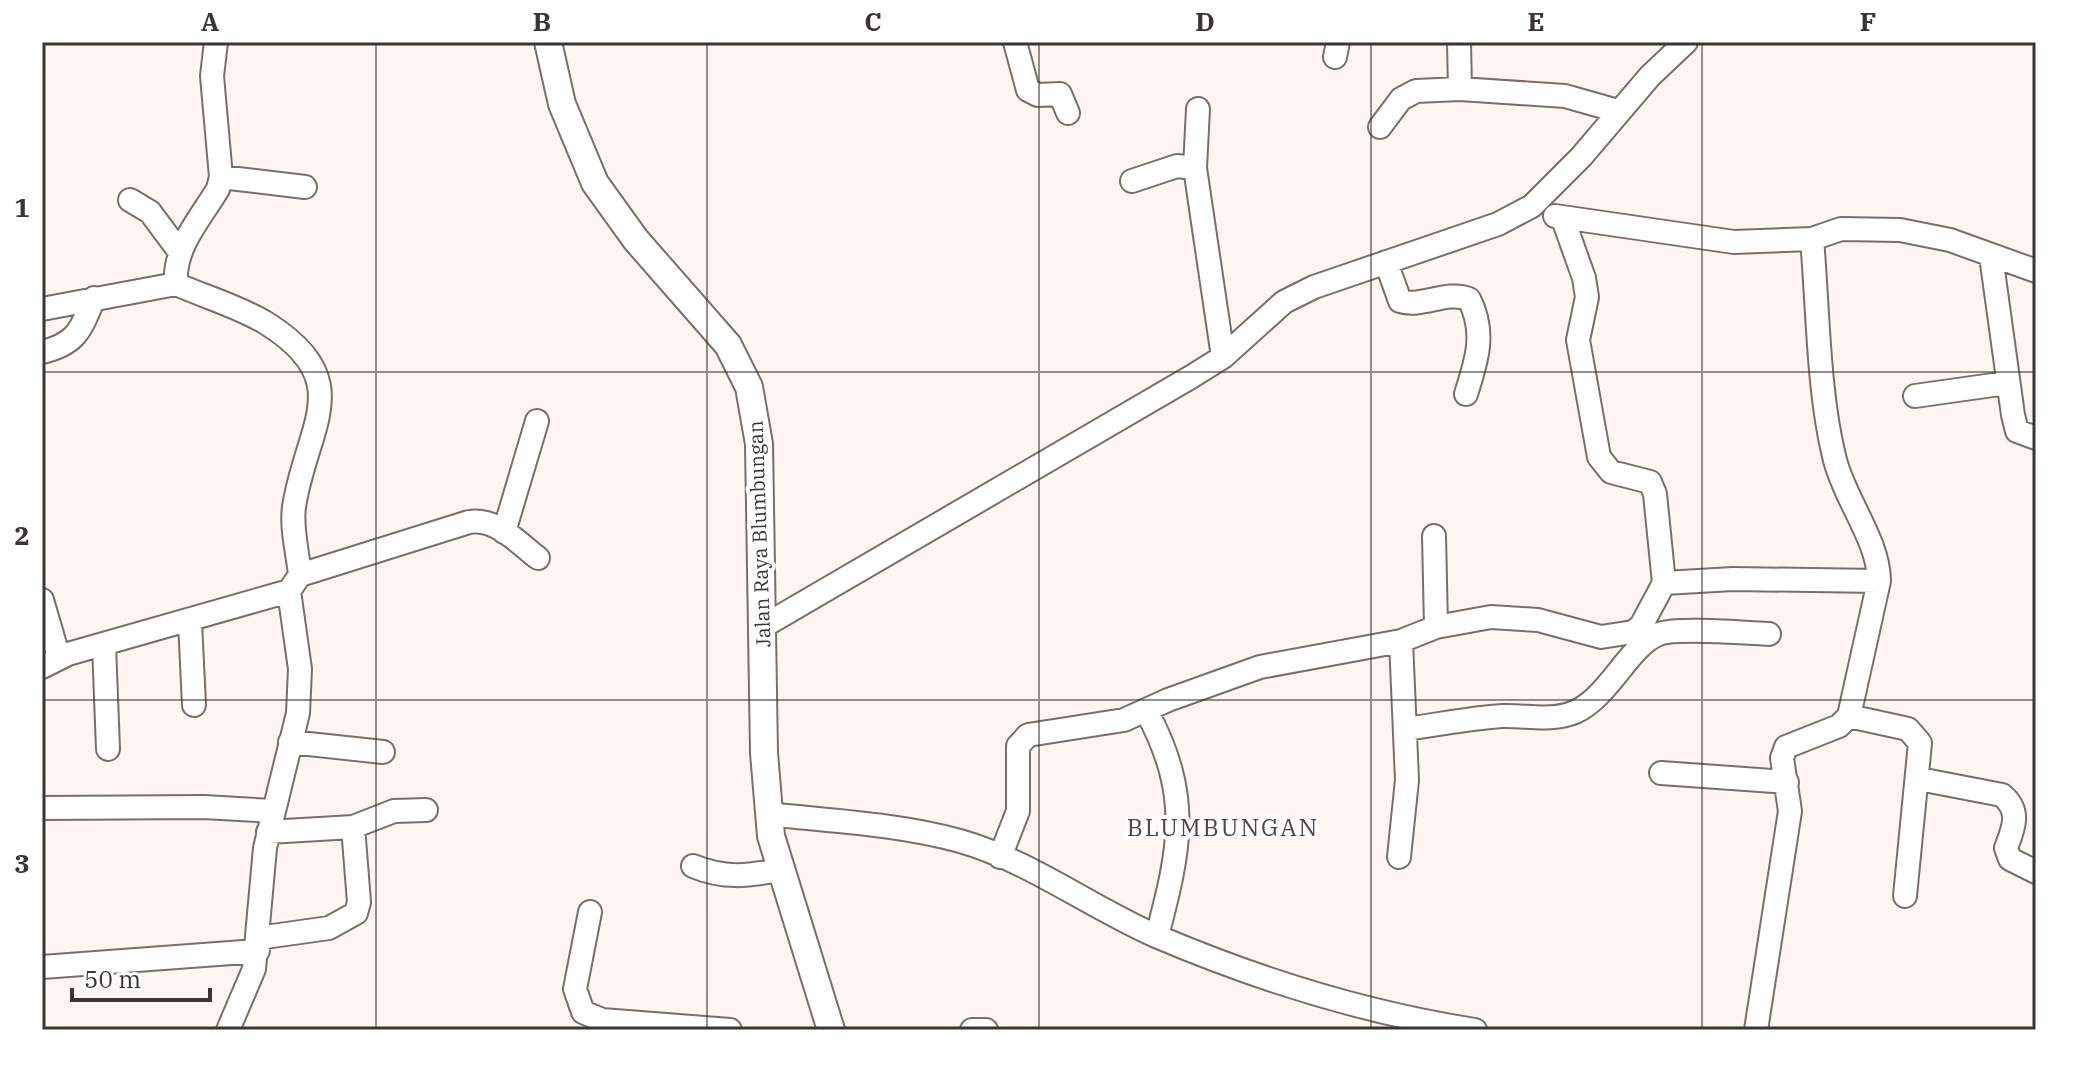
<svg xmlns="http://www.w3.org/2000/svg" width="2078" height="1072" viewBox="0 0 2078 1072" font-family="'IBM Plex Serif',serif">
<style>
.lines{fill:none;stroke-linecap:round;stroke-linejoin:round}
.minor-casing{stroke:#7b6e69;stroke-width:26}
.major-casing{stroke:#7b6e69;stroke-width:30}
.minor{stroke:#fff;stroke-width:22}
.major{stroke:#fff;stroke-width:26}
.grid{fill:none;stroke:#3a3533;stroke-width:2;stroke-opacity:0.55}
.labels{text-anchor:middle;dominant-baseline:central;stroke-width:8;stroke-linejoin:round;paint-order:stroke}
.street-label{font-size:20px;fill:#3a3533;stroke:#fff}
.quarter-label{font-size:24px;letter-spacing:2px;fill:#504540;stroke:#fff}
.neatline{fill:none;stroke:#3a3533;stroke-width:3}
.grid-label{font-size:26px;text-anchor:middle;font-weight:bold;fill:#3a3533}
</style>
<rect width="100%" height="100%" fill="#fff6f3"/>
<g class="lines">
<defs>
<path id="minor" d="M216,42L212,76L221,177L218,189C200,219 173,248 176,284C205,297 238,306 266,323C359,381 306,426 294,507C291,529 298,554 300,575
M1015,42L1028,90L1038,95L1060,94L1068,113
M1459,42L1460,89
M1335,57L1338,42
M1198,109L1195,168L1223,357
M1380,127L1401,99L1416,91L1460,89L1565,96L1618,111
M221,177L305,187
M1132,181L1177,166L1195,168
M130,200L150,212L179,251
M1555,216L1734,242L1812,239L1841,229L1900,230L1950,240L2036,271
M1991,256L2013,415L2017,431L2036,438
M1386,262L1400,301C1423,308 1446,290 1469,299C1486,332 1477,360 1466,394
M42,309L176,284
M42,352C77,344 81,329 94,298
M1915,396L2007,383
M504,532L537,421
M1434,536L1436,627
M1664,583L1733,579L1879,581
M42,600L59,658
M190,622L194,705
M762,627L1191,377L1223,357L1284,302L1314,287L1498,224L1532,206L1581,157L1650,76L1686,42
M104,645L108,749
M42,667L68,654L289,591L300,575L469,522C497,518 517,542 538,558
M1147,712C1192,797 1180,848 1157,936
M1849,716L1908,729L1920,743L1905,896
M1405,729C1437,725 1470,718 1502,716C1526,715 1552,722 1575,712C1609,697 1630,644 1659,634C1676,627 1747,633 1769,634
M290,742L383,752
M1661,773L1787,782
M1919,779L2002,795C2021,811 2014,827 2006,848L2010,859L2036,872
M42,808L204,807L273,811
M768,814C831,821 899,824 960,841C1030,861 1090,907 1156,936C1257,979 1366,1013 1475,1030
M268,832L353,827L394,811L426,810
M1000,857L1018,811V746L1028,735L1124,720L1168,700L1260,667L1401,641L1436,627L1491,617L1538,620L1601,637L1633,632L1641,626L1664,583L1655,494L1650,482L1611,472L1599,457L1578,340L1587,297L1584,278L1563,219
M1399,857L1407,780L1401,641
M693,866C724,879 748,876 780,870
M590,912L575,989L583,1012L602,1020L730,1030
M258,938L329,928L356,913L359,902L353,827
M42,967L258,951
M228,1030L254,969L265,848L298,713L300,669L289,591
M972,1030H986
M1756,1030L1790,811L1782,758L1786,747L1839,726L1849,716L1879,581C1879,541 1845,500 1835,460C1818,394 1818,308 1812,239"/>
<path id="major" d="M548,42L562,104L595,183L636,240L728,345L749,387L759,444L764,753L771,836L831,1030"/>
</defs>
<use href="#minor" class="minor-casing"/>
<use href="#major" class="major-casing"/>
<use href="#minor" class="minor"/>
<use href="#major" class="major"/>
</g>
<path class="grid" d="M376,42V1030M707,42V1030M1039,42V1030M1371,42V1030M1702,42V1030M42,372H2036M42,700H2036"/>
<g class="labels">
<g class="street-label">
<text transform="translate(759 534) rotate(-92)">Jalan Raya Blumbungan</text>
</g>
<g class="quarter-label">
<text x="1223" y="827">BLUMBUNGAN</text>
</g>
</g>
<rect width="2078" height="1072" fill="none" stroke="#ffffff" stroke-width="88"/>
<path d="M72 988v12h138v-12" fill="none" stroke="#3a3533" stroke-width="4"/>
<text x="84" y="988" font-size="24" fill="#3a3533" stroke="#ffffff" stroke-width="6" paint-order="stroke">50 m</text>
<rect x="44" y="44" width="1990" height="984" class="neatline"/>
<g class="grid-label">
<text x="210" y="31">A</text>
<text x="542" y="31">B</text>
<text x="873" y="31">C</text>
<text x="1205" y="31">D</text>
<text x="1536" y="31">E</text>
<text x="1868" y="31">F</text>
<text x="22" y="217">1</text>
<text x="22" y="545">2</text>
<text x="22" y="873">3</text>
</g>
</svg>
